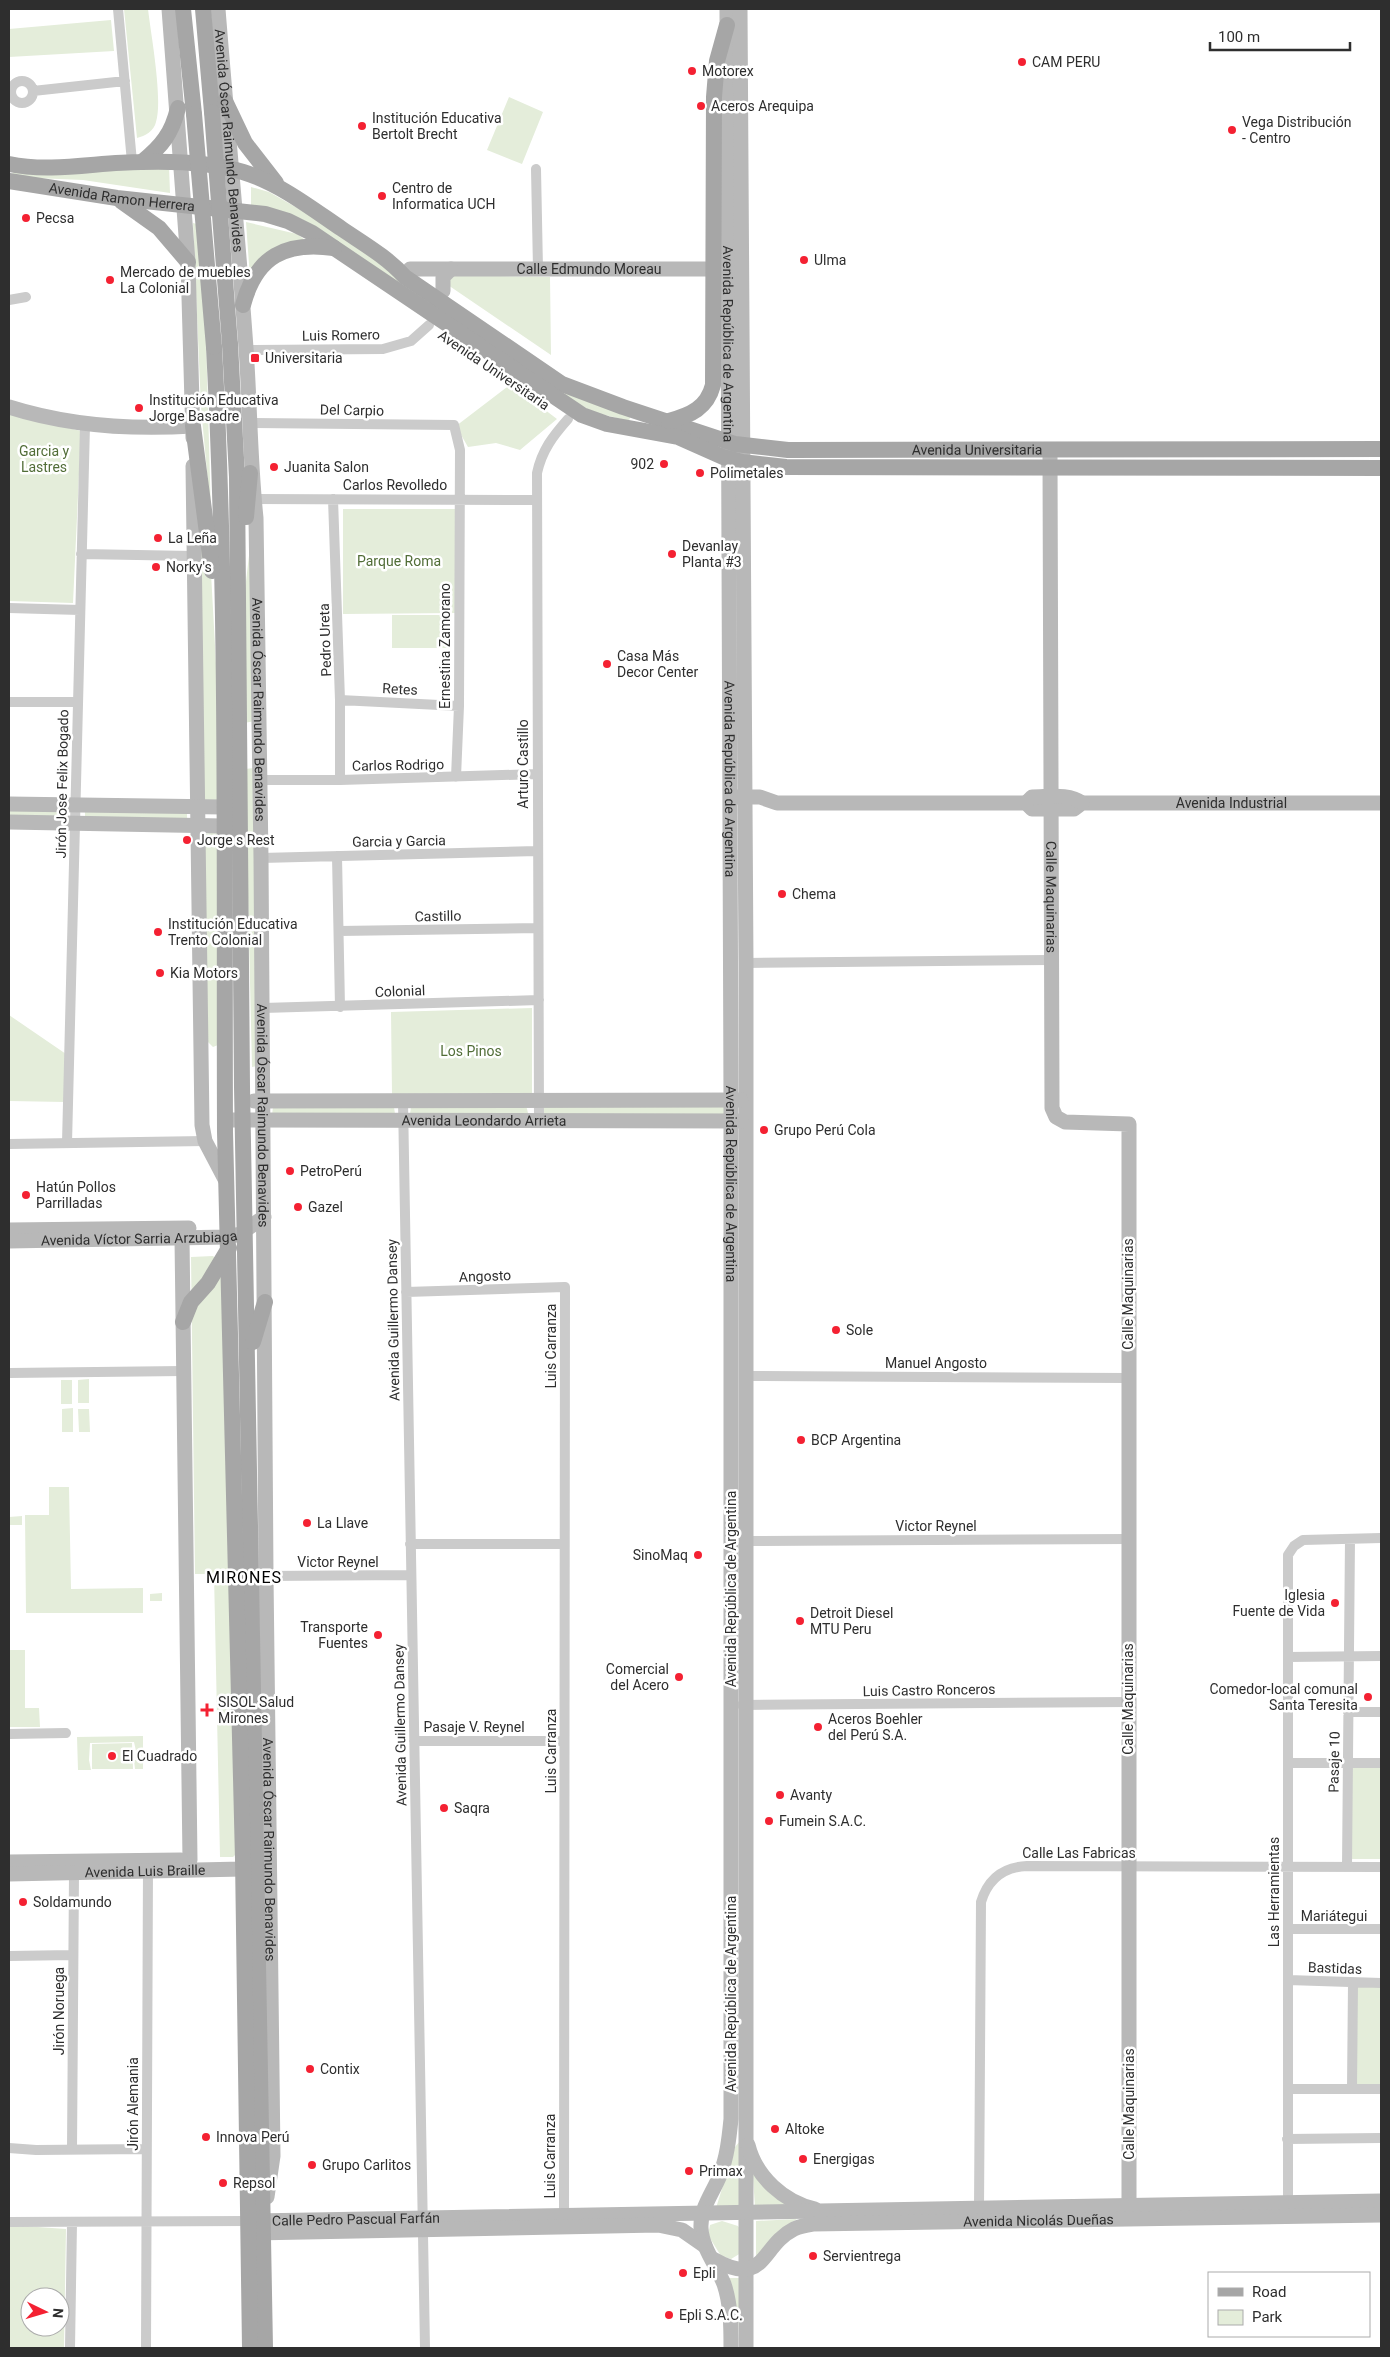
<svg xmlns="http://www.w3.org/2000/svg" width="1390" height="2357" viewBox="0 0 1390 2357" font-family="Roboto,sans-serif">
<style>
.green{fill:#e4edda;fill-rule:evenodd}
.lines{fill:none;stroke-linecap:round;stroke-linejoin:round}
.street{stroke:#cbcbcb;stroke-width:10}
.secondary{stroke:#b8b8b8;stroke-width:15}
.primary{stroke:#a6a6a6;stroke-width:16}
.primary-bridge{stroke:#a6a6a6;stroke-width:16}
.poi-dot{fill:#f42132;stroke:#fff;stroke-width:2}
.labels{text-anchor:middle;dominant-baseline:central;stroke-width:5;stroke-linejoin:round;paint-order:stroke}
.poi-label{font-size:14px;fill:#2e2e2e;stroke:#fff;text-anchor:start}
.street-label{font-size:14px;fill:#2e2e2e;stroke:#fff}
.park-label{font-size:14px;fill:#516d37;stroke:#fff}
.quarter-label{font-size:16px;letter-spacing:1px;fill:#000;stroke:#fff}
</style>
<rect width="100%" height="100%" fill="#fff"/>
<path class="green" d="M124,9H148C151,35 163,99 156,122C154,131 145,136 137,138Z
M111,20L114,51L9,57V29Z
M509,97L543,112L522,164L487,150Z
M169,166L170,193L83,180L11,177L13,172Z
M251,187L269,192L315,218L587,398L631,414L629,421L593,412L573,401L302,219L251,207Z
M246,222L297,234L312,245L250,278Z
M193,223L197,224L206,337L211,515L201,407Z
M451,275L550,277L551,355L445,283Z
M511,384L557,419L520,450L496,443L468,447L456,426Z
M10,414L81,431L73,603L9,601Z
M200,501L211,573L218,700V798L216,801L204,800Z
M343,509H455L456,613L343,614Z
M251,538L255,721L244,723L241,625Z
M392,615H450V648H392Z
M254,768L258,1066L252,1067L245,769Z
M9,809L63,812V817H9Z
M85,811L187,812V819L85,817Z
M217,832L218,1045L213,1047L207,1041L203,834Z
M532,1008V1093L392,1094L391,1012Z
M9,1015L66,1054L65,1102L9,1101Z
M723,1104L726,1115L544,1114V1106Z
M526,1105L528,1113L410,1114L411,1107Z
M273,1107H394L395,1114L272,1115Z
M213,1256L223,1265L236,1854L233,1857H220L214,1574H195L191,1257Z
M89,1379V1403H78V1380Z
M61,1380H72V1404H61Z
M73,1408V1432H62V1409Z
M78,1409H89L90,1432H79Z
M49,1487H69L71,1589L143,1588V1613H26L25,1515H49Z
M22,1516V1525H9V1517Z
M162,1593V1601H150V1594Z
M9,1650H25V1708H39L40,1727H9Z
M143,1736V1769H135L134,1760H138L134,1742L90,1743L89,1760L91,1770H78L77,1737Z
M132,1743L133,1769H92V1744Z
M1351,1766L1381,1767V1859H1349Z
M1356,1987H1381V2090H1354Z
M740,2141L739,2208H716L735,2147Z
M752,2162L788,2206L755,2207Z
M797,2219L787,2225L756,2261V2221Z
M722,2221L738,2226L742,2233L741,2253L731,2259L721,2256L708,2235L710,2225Z
M9,2225L66,2229L64,2348H9ZM30,2297H60V2327H30Z
M726,2278H741L738,2333Z"/>
<g class="lines">
<path class="street" d="M118,9L132,162
M11 92a11 11 0 1 1 22 0a11 11 0 1 1-22 0Z
M33,91L125,81
M536,169L538,269
M9,300L26,297
M246,350L383,349L411,341L429,325
M249,423L454,425L460,450L459,706L456,777
M254,499L536,500
M333,499L340,700V780
M81,554L193,556
M9,608L80,610
M340,700L459,706
M9,702H78
M259,780H340L537,774
M337,856L340,1007
M261,858L537,851
M339,931L538,928
M746,963L1051,960
M263,1008L539,1000
M403,1101L425,2348
M539,1119L537,473C542,450 553,436 568,419
M67,1143L85,425
M9,1144L205,1141
M406,1292L565,1287L564,2216
M9,1373L183,1371
M744,1376L1128,1378
M745,1541L1128,1539
M410,1544H564
M266,1576L411,1575
M1288,1657L1381,1656
M742,1705L1128,1702
M1348,1712H1381
M9,1734L66,1733
M414,1741H564
M1288,1763H1381
M1347,1867L1350,1539
M1288,1929H1381
M9,1956L73,1955
M1288,1980L1381,1983
M1288,2089H1381
M1352,2089L1353,1983
M1287,2139L1381,2138
M9,2148L36,2150L146,2149
M72,2150L74,1873
M1288,2208V1555L1294,1546L1303,1540L1381,1538
M979,2209L981,1902C988,1879 1003,1867 1027,1866L1381,1867
M9,2222L248,2221
M70,2348L72,2223
M146,2348L148,1867"/>
<g class="secondary">
<path d="M169,9L188,262L193,438"/>
<path id="s1" d="M218,9C227,122 238,235 246,348C250,405 250,461 256,518L261,858L266,1576L273,2156L267,2197"/>
<path id="s2" d="M727,9L731,1100V2119C729,2139 727,2157 720,2175C713,2193 700,2208 701,2228C702,2248 717,2266 724,2284C731,2305 731,2327 731,2348"/>
<path d="M740,9L746,963V2348"/>
<path id="s3" d="M410,269H724"/>
<path d="M443,291V277L451,269"/>
<path d="M9,407C69,426 130,430 193,426"/>
<path id="s4" d="M1050,456L1052,1108L1056,1117L1065,1122L1129,1124V2207"/>
<path d="M193,466L202,1125L205,1141L226,1181"/>
<path id="s5" d="M735,797H760L777,803H1026L1032,809H1074L1082,803H1381"/>
<path d="M1026,803L1032,797C1049,797 1069,793 1082,803"/>
<path d="M9,804L223,807"/>
<path d="M9,822L223,826"/>
<path d="M254,1101L741,1100"/>
<path id="s6" d="M232,1120L741,1121"/>
<path d="M9,1230L189,1228"/>
<path d="M182,1238L190,1860"/>
<path id="s7" d="M9,1241L228,1237L240,1234L264,1217"/>
<path d="M9,1862L181,1860"/>
<path id="s8" d="M9,1874L243,1869L254,1865"/>
<path d="M748,2145C756,2177 784,2202 815,2209"/>
<path id="s9" d="M252,2221L1381,2201"/>
<path d="M252,2233L658,2225L682,2230L705,2246"/>
<path id="s10" d="M713,2259C766,2289 760,2246 794,2229C800,2226 806,2225 813,2224L1381,2215"/>
</g>
<g class="primary">
<path d="M183,9L194,114"/>
<path d="M203,9L212,112"/>
<path d="M225,101L245,143L276,183"/>
<path d="M142,162C162,146 172,133 178,108"/>
<path id="s11" d="M9,164C52,173 98,162 141,162C175,161 211,162 243,172C279,183 311,208 342,229C364,244 387,257 405,277L562,384L623,407L735,444L788,450L1381,449"/>
<path id="s12" d="M9,181L117,198L265,214L288,221L312,233L582,415L607,424L678,437L723,457L742,462L786,467L1381,468"/>
<path d="M121,201L159,228L188,262"/>
<path d="M243,305C256,256 286,241 334,248"/>
<path d="M230,344L237,477L242,1087L265,2348"/>
<path d="M214,347C228,608 224,871 225,1132L243,1859L250,2348"/>
<path d="M669,421C691,415 707,408 713,385L714,97L717,61L727,25"/>
<path d="M193,426L212,571"/>
<path d="M246,517L250,473"/>
<path d="M183,1322L191,1302L208,1283L229,1248"/>
<path d="M253,1342L265,1302"/>
</g>
<path class="primary-bridge" d="M212,112L230,344
M194,114L214,347"/>
</g>
<g class="poi-dot">
<circle cx="1022" cy="62" r="5"/>
<circle cx="692" cy="71" r="5"/>
<circle cx="701" cy="106" r="5"/>
<circle cx="362" cy="126" r="5"/>
<circle cx="1232" cy="130" r="5"/>
<circle cx="382" cy="196" r="5"/>
<circle cx="26" cy="218" r="5"/>
<circle cx="804" cy="260" r="5"/>
<circle cx="110" cy="280" r="5"/>
<rect x="250" y="353" width="10" height="10" rx="2.5"/>
<circle cx="139" cy="408" r="5"/>
<circle cx="664" cy="464" r="5"/>
<circle cx="274" cy="467" r="5"/>
<circle cx="700" cy="473" r="5"/>
<circle cx="158" cy="538" r="5"/>
<circle cx="672" cy="554" r="5"/>
<circle cx="156" cy="567" r="5"/>
<circle cx="607" cy="664" r="5"/>
<circle cx="187" cy="840" r="5"/>
<circle cx="782" cy="894" r="5"/>
<circle cx="158" cy="932" r="5"/>
<circle cx="160" cy="973" r="5"/>
<circle cx="764" cy="1130" r="5"/>
<circle cx="290" cy="1171" r="5"/>
<circle cx="26" cy="1195" r="5"/>
<circle cx="298" cy="1207" r="5"/>
<circle cx="836" cy="1330" r="5"/>
<circle cx="801" cy="1440" r="5"/>
<circle cx="307" cy="1523" r="5"/>
<circle cx="698" cy="1555" r="5"/>
<circle cx="1335" cy="1603" r="5"/>
<circle cx="800" cy="1621" r="5"/>
<circle cx="378" cy="1635" r="5"/>
<circle cx="679" cy="1677" r="5"/>
<circle cx="1368" cy="1697" r="5"/>
<path d="M204.5 1702.5h5v5h5v5h-5v5h-5v-5h-5v-5h5z"/>
<circle cx="818" cy="1727" r="5"/>
<circle cx="112" cy="1756" r="5"/>
<circle cx="780" cy="1795" r="5"/>
<circle cx="444" cy="1808" r="5"/>
<circle cx="769" cy="1821" r="5"/>
<circle cx="23" cy="1902" r="5"/>
<circle cx="310" cy="2069" r="5"/>
<circle cx="775" cy="2129" r="5"/>
<circle cx="206" cy="2137" r="5"/>
<circle cx="803" cy="2159" r="5"/>
<circle cx="312" cy="2165" r="5"/>
<circle cx="689" cy="2171" r="5"/>
<circle cx="223" cy="2183" r="5"/>
<circle cx="813" cy="2256" r="5"/>
<circle cx="683" cy="2273" r="5"/>
<circle cx="669" cy="2315" r="5"/>
</g>
<g class="labels">
<g class="poi-label">
<text x="1032" y="62">CAM PERU</text>
<text x="702" y="71">Motorex</text>
<text x="711" y="106">Aceros Arequipa</text>
<text x="372" y="118">Institución Educativa<tspan x="372" dy="16">Bertolt Brecht</tspan></text>
<text x="1242" y="122">Vega Distribución<tspan x="1242" dy="16">- Centro</tspan></text>
<text x="392" y="188">Centro de<tspan x="392" dy="16">Informatica UCH</tspan></text>
<text x="36" y="218">Pecsa</text>
<text x="814" y="260">Ulma</text>
<text x="120" y="272">Mercado de muebles<tspan x="120" dy="16">La Colonial</tspan></text>
<text x="265" y="358">Universitaria</text>
<text x="149" y="400">Institución Educativa<tspan x="149" dy="16">Jorge Basadre</tspan></text>
<text x="654" y="464" text-anchor="end">902</text>
<text x="284" y="467">Juanita Salon</text>
<text x="710" y="473">Polimetales</text>
<text x="168" y="538">La Leña</text>
<text x="682" y="546">Devanlay<tspan x="682" dy="16">Planta #3</tspan></text>
<text x="166" y="567">Norky's</text>
<text x="617" y="656">Casa Más<tspan x="617" dy="16">Decor Center</tspan></text>
<text x="197" y="840">Jorge s Rest</text>
<text x="792" y="894">Chema</text>
<text x="168" y="924">Institución Educativa<tspan x="168" dy="16">Trento Colonial</tspan></text>
<text x="170" y="973">Kia Motors</text>
<text x="774" y="1130">Grupo Perú Cola</text>
<text x="300" y="1171">PetroPerú</text>
<text x="36" y="1187">Hatún Pollos<tspan x="36" dy="16">Parrilladas</tspan></text>
<text x="308" y="1207">Gazel</text>
<text x="846" y="1330">Sole</text>
<text x="811" y="1440">BCP Argentina</text>
<text x="317" y="1523">La Llave</text>
<text x="688" y="1555" text-anchor="end">SinoMaq</text>
<text x="1325" y="1595" text-anchor="end">Iglesia<tspan x="1325" dy="16">Fuente de Vida</tspan></text>
<text x="810" y="1613">Detroit Diesel<tspan x="810" dy="16">MTU Peru</tspan></text>
<text x="368" y="1627" text-anchor="end">Transporte<tspan x="368" dy="16">Fuentes</tspan></text>
<text x="669" y="1669" text-anchor="end">Comercial<tspan x="669" dy="16">del Acero</tspan></text>
<text x="1358" y="1689" text-anchor="end">Comedor-local comunal<tspan x="1358" dy="16">Santa Teresita</tspan></text>
<text x="218" y="1702">SISOL Salud<tspan x="218" dy="16">Mirones</tspan></text>
<text x="828" y="1719">Aceros Boehler<tspan x="828" dy="16">del Perú S.A.</tspan></text>
<text x="122" y="1756">El Cuadrado</text>
<text x="790" y="1795">Avanty</text>
<text x="454" y="1808">Saqra</text>
<text x="779" y="1821">Fumein S.A.C.</text>
<text x="33" y="1902">Soldamundo</text>
<text x="320" y="2069">Contix</text>
<text x="785" y="2129">Altoke</text>
<text x="216" y="2137">Innova Perú</text>
<text x="813" y="2159">Energigas</text>
<text x="322" y="2165">Grupo Carlitos</text>
<text x="699" y="2171">Primax</text>
<text x="233" y="2183">Repsol</text>
<text x="823" y="2256">Servientrega</text>
<text x="693" y="2273">Epli</text>
<text x="679" y="2315">Epli S.A.C.</text>
</g>
<g class="street-label">
<text stroke="none"><textPath href="#s1" startOffset="132">Avenida Óscar Raimundo Benavides</textPath></text>
<text stroke="none"><textPath href="#s12" startOffset="114">Avenida Ramon Herrera</textPath></text>
<text stroke="none"><textPath href="#s3" startOffset="179">Calle Edmundo Moreau</textPath></text>
<text transform="translate(341 335) rotate(-1)">Luis Romero</text>
<text stroke="none"><textPath href="#s2" startOffset="335">Avenida República de Argentina</textPath></text>
<text transform="translate(494 370) rotate(34)">Avenida Universitaria</text>
<text transform="translate(352 410) rotate(1)">Del Carpio</text>
<text stroke="none"><textPath href="#s11" startOffset="1045">Avenida Universitaria</textPath></text>
<text x="395" y="485">Carlos Revolledo</text>
<text transform="translate(325 640) rotate(-92)">Pedro Ureta</text>
<text transform="translate(445 646) rotate(-90)">Ernestina Zamorano</text>
<text transform="translate(400 689) rotate(3)">Retes</text>
<text stroke="none"><textPath href="#s1" startOffset="702">Avenida Óscar Raimundo Benavides</textPath></text>
<text transform="translate(523 764) rotate(-90)">Arturo Castillo</text>
<text transform="translate(398 765) rotate(-1)">Carlos Rodrigo</text>
<text stroke="none"><textPath href="#s2" startOffset="770">Avenida República de Argentina</textPath></text>
<text transform="translate(62 784) rotate(-89)">Jirón Jose Felix Bogado</text>
<text stroke="none"><textPath href="#s5" startOffset="502">Avenida Industrial</textPath></text>
<text transform="translate(399 841) rotate(-1)">Garcia y Garcia</text>
<text stroke="none"><textPath href="#s4" startOffset="441">Calle Maquinarias</textPath></text>
<text transform="translate(438 916) rotate(-1)">Castillo</text>
<text transform="translate(400 991) rotate(-2)">Colonial</text>
<text stroke="none"><textPath href="#s1" startOffset="1108">Avenida Óscar Raimundo Benavides</textPath></text>
<text stroke="none"><textPath href="#s6" startOffset="252">Avenida Leondardo Arrieta</textPath></text>
<text stroke="none"><textPath href="#s2" startOffset="1175">Avenida República de Argentina</textPath></text>
<text stroke="none"><textPath href="#s7" startOffset="130">Avenida Víctor Sarria Arzubiaga</textPath></text>
<text transform="translate(485 1276) rotate(-2)">Angosto</text>
<text transform="translate(1128 1294) rotate(-90)">Calle Maquinarias</text>
<text transform="translate(393 1320) rotate(-91)">Avenida Guillermo Dansey</text>
<text transform="translate(551 1346) rotate(-90)">Luis Carranza</text>
<text x="936" y="1363">Manuel Angosto</text>
<text x="936" y="1526">Victor Reynel</text>
<text x="338" y="1562">Victor Reynel</text>
<text transform="translate(731 1589) rotate(-90)">Avenida República de Argentina</text>
<text transform="translate(929 1690) rotate(-1)">Luis Castro Ronceros</text>
<text transform="translate(1128 1699) rotate(-90)">Calle Maquinarias</text>
<text transform="translate(400 1725) rotate(-91)">Avenida Guillermo Dansey</text>
<text x="474" y="1727">Pasaje V. Reynel</text>
<text transform="translate(551 1751) rotate(-90)">Luis Carranza</text>
<text transform="translate(1334 1762) rotate(-89)">Pasaje 10</text>
<text stroke="none"><textPath href="#s1" startOffset="1842">Avenida Óscar Raimundo Benavides</textPath></text>
<text x="1079" y="1853">Calle Las Fabricas</text>
<text stroke="none"><textPath href="#s8" startOffset="136">Avenida Luis Braille</textPath></text>
<text transform="translate(1274 1892) rotate(-90)">Las Herramientas</text>
<text x="1334" y="1916">Mariátegui</text>
<text transform="translate(1335 1968) rotate(2)">Bastidas</text>
<text transform="translate(731 1994) rotate(-90)">Avenida República de Argentina</text>
<text transform="translate(59 2011) rotate(-90)">Jirón Noruega</text>
<text transform="translate(133 2104) rotate(-90)">Jirón Alemania</text>
<text transform="translate(1129 2104) rotate(-90)">Calle Maquinarias</text>
<text transform="translate(550 2156) rotate(-90)">Luis Carranza</text>
<text stroke="none"><textPath href="#s9" startOffset="104">Calle Pedro Pascual Farfán</textPath></text>
<text stroke="none"><textPath href="#s10" startOffset="344">Avenida Nicolás Dueñas</textPath></text>
</g>
<g class="park-label">
<text x="44" y="451">Garcia y<tspan x="44" dy="16">Lastres</tspan></text>
<text x="399" y="561">Parque Roma</text>
<text x="471" y="1051">Los Pinos</text>
</g>
<g class="quarter-label">
<text x="244" y="1577">MIRONES</text>
</g>
</g>
<rect width="1390" height="2357" fill="none" stroke="#2e2e2e" stroke-width="20"/>
<rect x="1208" y="2272" width="162" height="65" fill="#ffffff" stroke="#ababab"/>
<rect x="1218" y="2288" width="25" height="8" fill="#a6a6a6" stroke="#ababab"/>
<text x="1252" y="2297" font-size="15" fill="#2e2e2e">Road</text>
<rect x="1218" y="2310" width="25" height="15" fill="#e4edda" stroke="#ababab"/>
<text x="1252" y="2322" font-size="15" fill="#2e2e2e">Park</text>
<g transform="translate(45 2312) rotate(95)"><circle r="24" fill="#ffffff" stroke="#ababab"/>
<path d="M0-4L9 19L0 12L-9 19Z" fill="#f42132"/>
<text y="-8" font-size="14" font-weight="bold" text-anchor="middle" fill="#2e2e2e">N</text>
</g>
<path d="M1210 42v8h140v-8" fill="none" stroke="#2e2e2e" stroke-width="2.5"/>
<text x="1218" y="42" font-size="15" fill="#2e2e2e" stroke="#ffffff" stroke-width="4" paint-order="stroke">100 m</text>
</svg>
